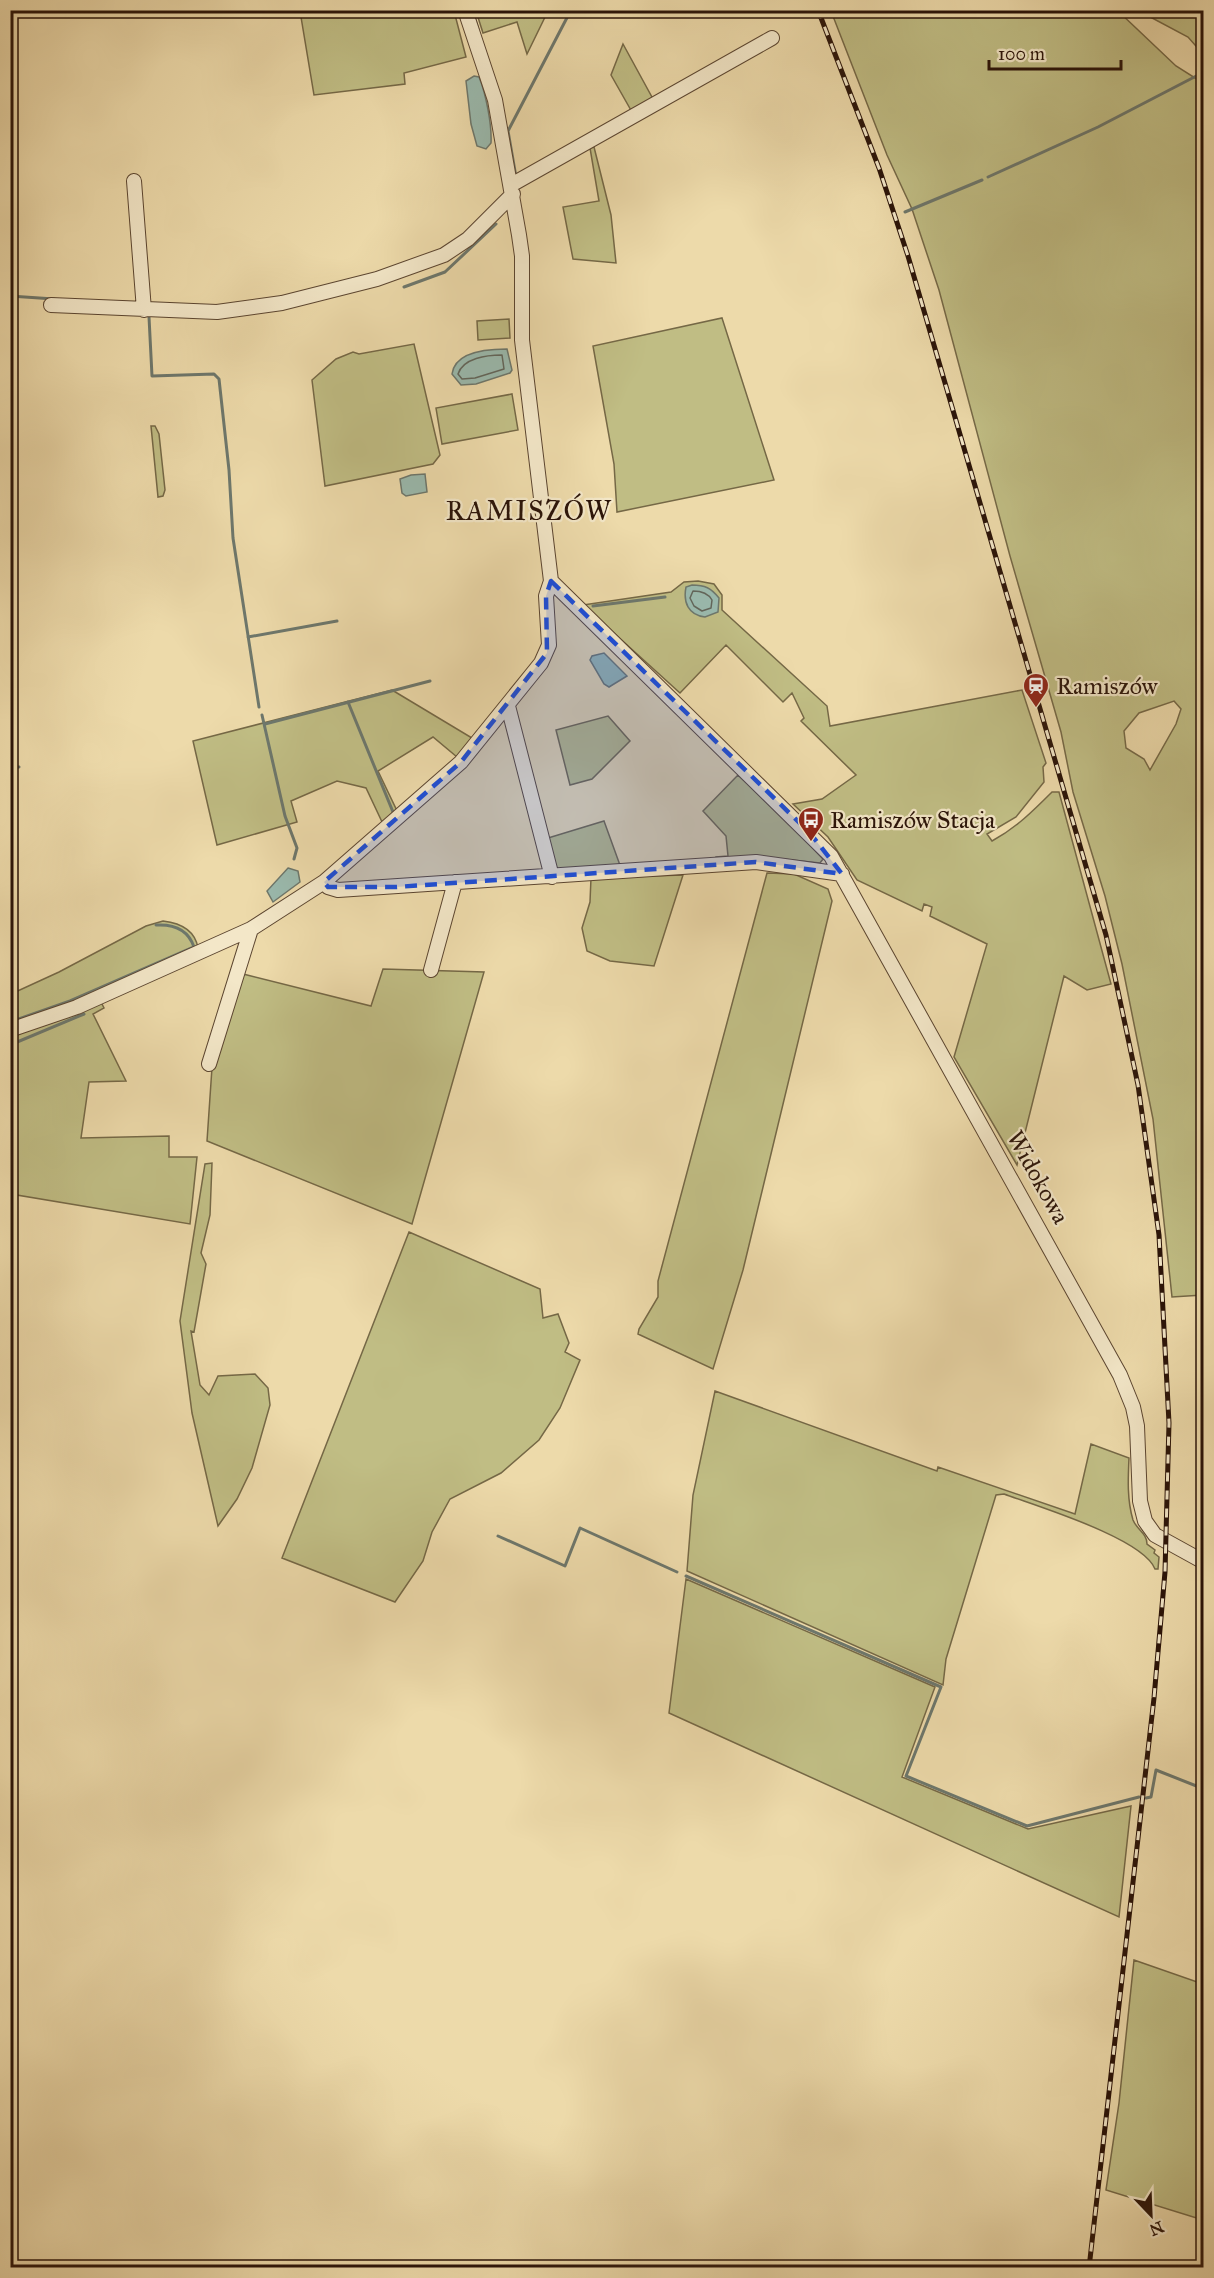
<svg xmlns="http://www.w3.org/2000/svg" width="1214" height="2278" viewBox="0 0 1214 2278" font-family="'IM FELL Great Primer',serif">
<style>
.green{fill:#c0bd84;stroke:#756846;stroke-width:1.5;fill-rule:evenodd}
.water{fill:#9abaae;stroke:#6d776c;stroke-width:1.5}
.lines{fill:none;stroke-linecap:round;stroke-linejoin:round}
.shore{stroke:#62665b;stroke-width:1.5}
.stream{stroke:#6d776c;stroke-width:3}
.minor-casing{stroke:#5b4530;stroke-width:16}
.minor{stroke:#f3e7c8;stroke-width:14}
.rail-casing{stroke:#2a1308;stroke-width:5}
.rail{stroke:#f3e7c8;stroke-width:3;stroke-dasharray:9;stroke-linecap:butt}
.marked{fill:#1d4ed8;fill-opacity:0.2;stroke:#1d4ed8;stroke-width:4.5;stroke-dasharray:12 8;stroke-linejoin:round}
.labels{text-anchor:middle;dominant-baseline:central;stroke-width:4.5;stroke-linejoin:round;paint-order:stroke}
.poi-label{font-size:24px;fill:#2a1308;stroke:#f3e7c8;text-anchor:start}
.street-label{font-size:24px;fill:#2a1308;stroke:#f3e7c8}
.quarter-label{font-size:27px;letter-spacing:1.5px;fill:#2a1308;stroke:#f3e7c8}
</style>
<rect width="100%" height="100%" fill="#eddaaa"/>
<filter id="stains"><feTurbulence type="fractalNoise" baseFrequency=".00333" numOctaves="4"/><feColorMatrix values="0 0 0 0 .2 0 0 0 0 .09 0 0 0 0 .02 0 0 0 .5 -.17"/></filter>
<radialGradient id="worn" r=".72"><stop offset=".6" stop-color="#630" stop-opacity="0"/><stop offset="1" stop-color="#630" stop-opacity=".3"/></radialGradient>
<path class="green" d="M300,11H454L466,57L404,73L405,84L314,95Z
M476,11V10L548,11L527,54L517,22L483,33Z
M831,11H1118L1176,66L1203,83V1295L1172,1297L1153,1119L1122,964L1105,896L1073,792L1061,732L1010,556L939,290L912,209L887,155ZM1174,701L1181,709L1176,724L1150,770L1144,759L1126,748L1124,731L1139,713Z
M1139,11H1203V54L1188,37Z
M623,44L653,99L632,112L611,75Z
M594,147L611,215L616,263L573,259L563,207L599,201L590,148Z
M722,318L774,480L617,512L614,464L593,346Z
M509,319L510,338L478,340L477,321Z
M414,344L440,455L433,464L325,486L312,380L336,359L353,352L359,354Z
M512,394L518,430L442,444L436,408Z
M151,426H155L159,434L165,490L163,496L158,497Z
M698,581L714,584L722,595V610L827,706L830,726L1022,690L1046,763L1043,767L1044,782L1016,817L987,834L992,841C1016,828 1033,811 1052,792H1059L1111,984L1087,990L1064,976L1017,1165L954,1057L987,944L930,916L932,907L924,904L922,911L857,880L828,837L793,804L822,799L856,775L801,721L804,718L792,693L783,702L726,645L680,693L583,605L671,592L684,582Z
M392,690L472,738L457,757L433,737L378,771L399,815L383,824L366,788L337,781L291,801L297,822L217,845L193,741Z
M608,716L630,741L592,779L570,785L556,730Z
M738,775L782,815L823,859L820,863L773,858L716,863V857L728,856L726,836L703,811Z
M604,821L621,868L557,869L548,838Z
M767,873L794,874L828,889L832,901L743,1270L713,1369L638,1334L639,1329L658,1297V1281Z
M683,875L654,966L610,961L587,951L582,928L590,902L591,878Z
M163,921C180,923 195,930 198,948L132,980L11,1026V994L59,972L146,926Z
M383,969L484,972L412,1224L207,1141L213,1053L239,973L371,1006Z
M101,1002L104,1008L93,1014L126,1081L89,1082L81,1138L169,1136V1157H197L190,1224L11,1194V1037Z
M212,1163L210,1215L201,1253L206,1264L194,1332L191,1331L200,1385L209,1395L218,1376L255,1374L268,1388L270,1405L252,1468L237,1499L218,1526L192,1413L180,1321L205,1164Z
M409,1232L540,1289L543,1318L558,1314L569,1343L565,1352L580,1360L560,1408L539,1440L501,1473L450,1499L432,1532L423,1561L395,1602L282,1558Z
M715,1391L937,1471L938,1467L1075,1514L1091,1444L1129,1458C1128,1479 1127,1500 1133,1520C1137,1530 1147,1533 1147,1544L1155,1550L1154,1553L1159,1557L1158,1569H1155C1143,1538 1036,1506 1004,1494L996,1495L946,1659L943,1685L687,1571L693,1495Z
M686,1579L935,1687L902,1777L1028,1829L1131,1806L1119,1917L669,1713Z
M1134,1960L1203,1984V2220L1106,2190L1119,2103Z"/>
<path class="water" d="M474,76L479,77C486,94 492,125 491,143L486,149L477,146L471,124L466,81Z
M507,349L512,370L510,373L476,384L461,385L452,374C455,351 489,349 507,349Z
M425,474L427,492L406,496L402,493L400,479L411,475Z
M692,585C705,585 711,588 719,598L718,612L705,617C688,615 683,602 686,587Z
M604,653L627,676L609,687L604,684L590,660L592,656Z
M288,868L298,871L300,882L273,902L267,891Z"/>
<g class="lines">
<path class="shore" d="M502,355L504,369L475,378L462,379L458,374C463,358 487,355 502,355Z
M693,591C702,591 708,593 712,600L711,608L702,611L694,606L690,598Z"/>
<path class="stream" d="M472,10L478,29
M516,177L508,131L571,10
M988,177L1098,127L1204,72
M905,212L982,180
M404,287L445,272L496,224
M10,296L54,299
M149,317L152,376L214,374L219,379L229,470L233,538L259,707
M593,606L665,597
M248,637L337,621
M348,702L393,812
M262,715L285,816L297,848L294,859
M265,724L430,681
M10,768L19,767
M10,1022L70,1001L194,947C188,929 173,924 156,925
M10,1045L84,1014
M498,1536L565,1566L580,1528L677,1572
M686,1576L941,1687L906,1776L1027,1826L1139,1797
M1146,1798L1151,1797L1156,1770L1204,1789"/>
<defs>
<path id="minor" d="M134,181L144,310
M511,185L772,38
M51,305L217,312L282,303L377,279L444,255L468,239L513,194
M551,581L831,856L1120,1375L1133,1407L1137,1426L1140,1501L1145,1521L1155,1535L1204,1562
M508,706L552,877
M324,882L328,887L338,890L756,862L842,874
M431,970L455,882
M10,1030L77,1007L251,929L324,882L461,762L541,663L549,645L546,596L551,581L522,340V256L519,235L495,100L465,10
M209,1064L251,929"/>
</defs>
<use href="#minor" class="minor-casing"/>
<use href="#minor" class="minor"/>
<defs>
<path id="rail" d="M818,10L879,168L908,256L1106,935L1138,1085L1159,1235L1169,1423L1165,1572L1154,1698L1089,2268"/>
</defs>
<use href="#rail" class="rail-casing"/>
<use href="#rail" class="rail"/>
</g>
<path class="marked" d="M551,581L810,833L842,874L756,862L396,887H328L324,882L461,762L547,653L546,596Z"/>
<defs>
<symbol id="station-pin" viewBox="-11 -11 22 30"><path d="M0 17L-7.5 6A9.5 9.5 0 1 1 7.5 6Z" fill="#8f2418" stroke="#f3e7c8"/><path d="M-3-6H3Q5-6 5-4V2Q5 4 3 4L4.5 6H3L1.5 4h-3L-3 6H-4.5L-3 4Q-5 4-5 2V-4Q-5-6-3-6ZM-3.5-4v3h7v-3ZM-3.5 1v1.5H-2V1ZM2 1v1.5H3.5V1Z" fill="#fff"/></symbol>
<symbol id="bus-pin" viewBox="-11 -11 22 30"><path d="M0 17L-7.5 6A9.5 9.5 0 1 1 7.5 6Z" fill="#8f2418" stroke="#f3e7c8"/><path d="M-5-6H5V4H4V6H2V4H-2V6H-4V4H-5ZM-3.5-4V0h7V-4ZM-3.5 1.2v1.5H-2V1.2ZM2 1.2v1.5H3.5V1.2Z" fill="#fff"/></symbol>
</defs>
<g fill-rule="evenodd">
<use href="#station-pin" x="1021" y="671" width="30" height="40"/>
<use href="#bus-pin" x="796" y="805" width="30" height="40"/>
</g>
<g class="labels">
<g class="poi-label">
<text x="1056" y="686">Ramiszów</text>
<text x="830" y="820">Ramiszów Stacja</text>
</g>
<g class="street-label">
<text transform="translate(1038 1177) rotate(61)">Widokowa</text>
</g>
<g class="quarter-label">
<text x="529" y="510">RAMISZÓW</text>
</g>
</g>
<rect width="1214" height="2278" fill="none" stroke="#eddaaa" stroke-width="36"/>
<rect x="12" y="12" width="1190" height="2254" fill="none" stroke="#2a1308" stroke-width="3"/>
<rect x="18" y="18" width="1178" height="2242" fill="none" stroke="#2a1308" stroke-width="1.5"/>
<g transform="translate(1151 2215) rotate(157)" stroke="#f3e7c8" stroke-width="4.5" paint-order="stroke">
<path d="M0-4.5L10 22L0 15L-10 22Z" fill="#2a1308"/>
<text y="-9" font-size="16" font-weight="bold" text-anchor="middle" fill="#2a1308">N</text>
</g>
<path d="M989 60v9h132v-9" fill="none" stroke="#2a1308" stroke-width="3"/>
<text x="998" y="60" font-size="18" fill="#2a1308" stroke="#f3e7c8" stroke-width="4.5" paint-order="stroke">100 m</text>
<rect width="100%" height="100%" filter="url(#stains)"/>
<rect width="100%" height="100%" fill="url(#worn)"/>
</svg>
